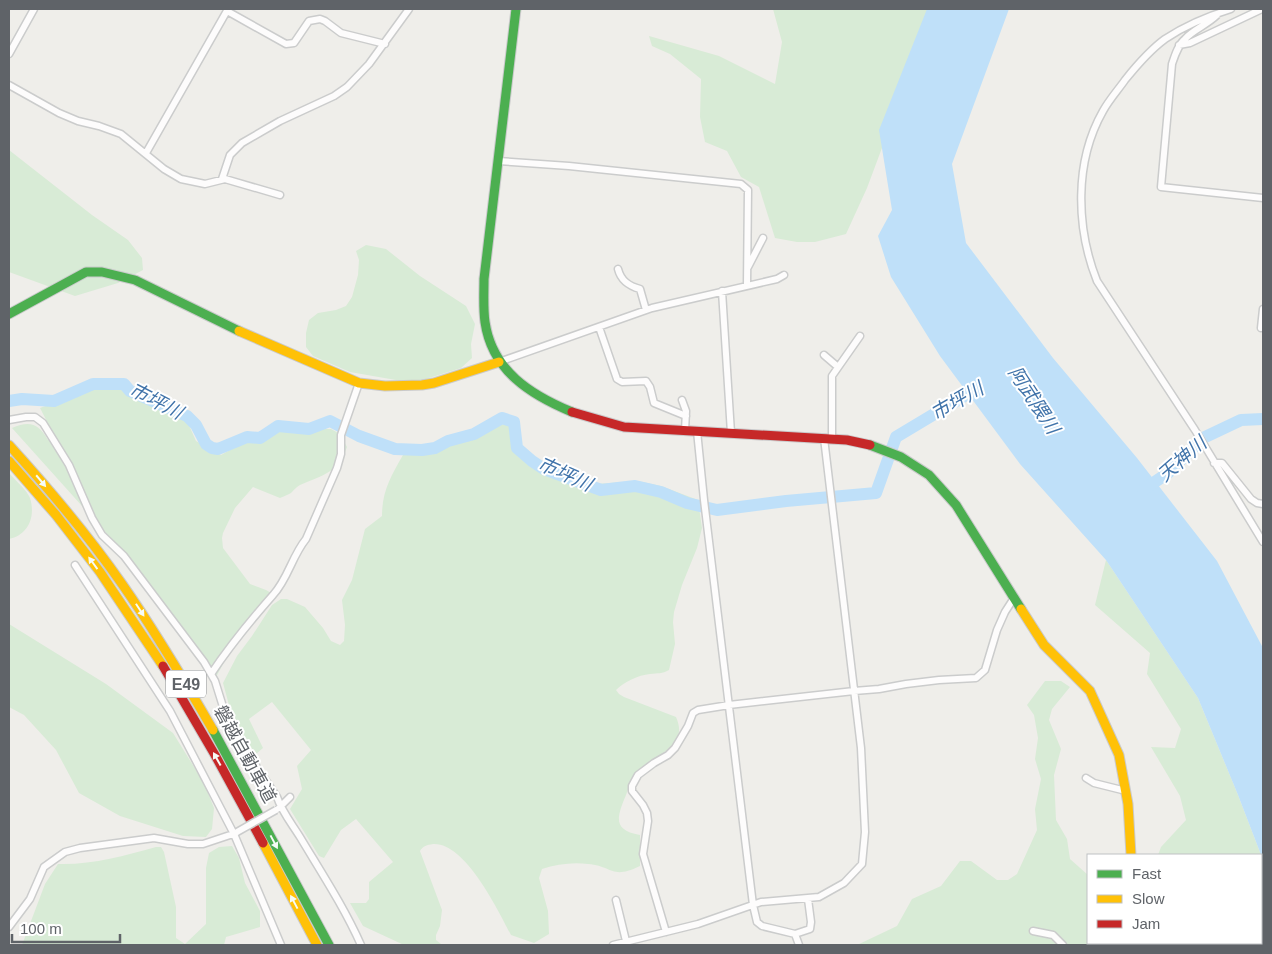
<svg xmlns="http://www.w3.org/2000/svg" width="1272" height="954" viewBox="0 0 1272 954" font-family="Arial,'Noto Sans JP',sans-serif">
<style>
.green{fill:#d8ebd6}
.water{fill:#bfe0f9}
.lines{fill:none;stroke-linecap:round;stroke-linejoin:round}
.river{stroke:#bfe0f9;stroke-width:12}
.street-casing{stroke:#cbcccc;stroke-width:9}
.fast-casing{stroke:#cacacb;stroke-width:11}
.slow-casing{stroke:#cacacb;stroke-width:11}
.jam-casing{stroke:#cacacb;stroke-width:11}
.street{stroke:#fdfcfc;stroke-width:6}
.fast{stroke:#4caf50;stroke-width:9}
.slow{stroke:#ffc107;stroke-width:9}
.jam{stroke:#c62828;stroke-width:9}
.street-bridge-casing{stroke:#cbcccc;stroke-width:9;stroke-linecap:butt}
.street-bridge{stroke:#fdfcfc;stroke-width:6}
.oneway{fill:#f6fbf6}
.labels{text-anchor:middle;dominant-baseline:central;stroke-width:4;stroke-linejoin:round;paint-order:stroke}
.shield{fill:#fff;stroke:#8f9295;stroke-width:1}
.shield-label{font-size:16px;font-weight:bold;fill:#5f6368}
.street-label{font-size:18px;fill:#5f6368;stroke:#fff}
.water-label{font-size:19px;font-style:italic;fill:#4174aa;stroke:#fff}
</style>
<rect width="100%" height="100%" fill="#efeeea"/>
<path class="green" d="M773,9H934L867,188L846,234L815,242H797L775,238L759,187L741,177L727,151L705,142L700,117L701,79L670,54L652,46L649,36L719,56L775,84L782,42Z
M9,150L92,215L128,240L142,258L143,270L118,283L75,296L9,272Z
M366,245L386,249L420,276L466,306L475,324L471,344L472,358L461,368L413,383L350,372L313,356L306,347V333L309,320L318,313L336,310L346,306L352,297L358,275L359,260L356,251Z
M100,386L133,392L147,401L181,415L188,423L196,441L221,455L244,442L265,438L284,428L309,429H331L340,434L347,447C338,473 323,475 300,485C296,487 294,490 291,493C288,495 284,496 280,498L253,487L235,508L223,533L222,538L223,548L250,584L266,590L273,594L245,623L215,679L126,555L12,428C30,420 39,424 48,440L56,439L40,408Z
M504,424L514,427L522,451L560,475L596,484L638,481L661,486L698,500L702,528L697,548L682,585L674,612L673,622L675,644L669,670C662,674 658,673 650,674C638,675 624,682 616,690L619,694L624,697L676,717C691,750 647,756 633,777C630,782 628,790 626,795C617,817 612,830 640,835V866C611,880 613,866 588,864C573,862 557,864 542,869L539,878L548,911L549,934L534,943L511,935C498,910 465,842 433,844C427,845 423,846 420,851L442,910L440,926L436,935V940L441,944L404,945L363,926L350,903H366L369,899V882L393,862L356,819L341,830L324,858L319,856L290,809L302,789L297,766L311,750L272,702L249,719L263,748L256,754L235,727L223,683L237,656L252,636L272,605L281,599H287L305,607L323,628L331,641L340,645L344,641L345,625L342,600L352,580L365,529L382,516C382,491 391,476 403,455L407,452L428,449L459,436L479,433Z
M9,473C15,480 27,490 30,498C36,517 28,535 9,539Z
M1106,560L1198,698L1238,795L1263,860V945H1160L1158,943H1261V855H1158L1161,847L1186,820L1180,796L1151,747L1175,748L1181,729L1147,674L1150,653L1095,605Z
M9,624L106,684L173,733L204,783L214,808L212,829L206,837L183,836L120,816L79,793L56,750L24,715L9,707Z
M1045,681H1061L1070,687L1052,709L1049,720L1061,749L1054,775L1056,820L1067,839L1070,859L1088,875V945H857L897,926L912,899L941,886L960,861H971L997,880H1008L1017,874L1037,830L1035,809L1041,779L1035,759L1038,738L1034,715L1027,705Z
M232,846L239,858L245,883L260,911V927L226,937L224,945H22L45,884L58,864C92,865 123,856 156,847H161L164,852L176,907V938L185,944L206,924V868L209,853L219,847Z"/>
<path class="water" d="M927,9H1009L952,164L966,243L1053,358L1137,458L1217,561L1263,648V860L1238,795L1198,698L1106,560L1020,464L940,356L891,277L878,236L892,210L879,130Z"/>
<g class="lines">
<path class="river" d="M9,401L22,399L54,401L93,384H124L130,391L187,416L196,425L206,444L212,448L218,449L247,437L260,438L278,426L309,429L330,421L359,436L395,449L422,450L435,448L448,441L474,434L502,418L514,422L517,448L532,461L544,469L601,490L635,486L661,492L687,503L717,510L786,501L876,493L896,437L981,386
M1143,490L1168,473L1203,438L1241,420L1263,419"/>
<defs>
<path id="street" d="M1231,9C1208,16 1186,25 1165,39C1150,50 1137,65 1125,80C1118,90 1109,100 1103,111C1074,162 1076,228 1097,281L1195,430L1263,542
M227,11L286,44L294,43L309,21L320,19L325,21L341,33L385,44
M1217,15C1207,25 1194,29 1185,39C1178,45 1175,55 1172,64L1161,187L1263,198
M1179,45L1190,43L1262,9
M9,54L34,9
M9,85L59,113L78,121L99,126L121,134L164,169L181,179L205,184L225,179L280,195
M146,153L228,9
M498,161L569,166L741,184L748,190L747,285
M222,179L230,155L242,143L280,121L334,96L347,87L369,64L409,9
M748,267L763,238
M618,269C621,281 629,286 640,289L646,310
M722,291L731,433
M599,327L617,379L622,382L646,381L650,387L654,403L686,416
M1261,328L1263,309
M824,355L838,367
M499,362L652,308L777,279L784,275
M682,400L686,411L685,431
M9,420L26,417H35L43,423L69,465L92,518L102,535L124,556L204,662L215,681L229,726L277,797C282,812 292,824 300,837C321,872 344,907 361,945
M697,431L704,500L753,905L757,922L762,926L795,934L810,929L811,922L808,899
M832,438V376L860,336
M1214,463H1222L1251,499L1257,503L1263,504
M75,565L170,711L234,834L281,945
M211,674C229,647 251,620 273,595C288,579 292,556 306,539L337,468L341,454V435L359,383
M1086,778L1094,783L1126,791
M279,808L290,797
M616,900L627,945
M9,927L30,899L44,867L65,852L80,848L154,838L188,844H203L236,833
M1033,931L1053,935L1063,945
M666,932L643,854L648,821L647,813L643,805L632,791V786L638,775L654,763L668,755L675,748L688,726L693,713L698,710L729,705L854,691L879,689L906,684L939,680L976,678L985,670L997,630L1005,612L1014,598
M795,934L799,945
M613,945L698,924L761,902L819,897L844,883L862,864L865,832L861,748L824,438
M1126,945L1127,943"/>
<path id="fast" d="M516,9L484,279C484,293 483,308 485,322C492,371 531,395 572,412
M9,314L86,272H102L135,280L239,331
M870,445L901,457L929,475L956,505L1021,609
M213,730L329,945"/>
<path id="slow" d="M239,331L359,383L385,386L422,385L434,383L499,362
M9,445C49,489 88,535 122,584C155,631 184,680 213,730
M9,461L56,515L100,572L163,666
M1021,609L1044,645L1090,691L1119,755L1128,804L1131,855
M263,843L317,945"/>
<path id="jam" d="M572,412L624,427L847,440L870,445
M163,666L215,755L263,843"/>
</defs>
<use href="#street" class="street-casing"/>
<use href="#fast" class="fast-casing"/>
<use href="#slow" class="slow-casing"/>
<use href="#jam" class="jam-casing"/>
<use href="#street" class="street"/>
<use href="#fast" class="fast"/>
<use href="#slow" class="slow"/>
<use href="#jam" class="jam"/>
<defs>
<path id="street-bridge" d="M237,832L276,810"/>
</defs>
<use href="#street-bridge" class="street-bridge-casing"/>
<use href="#street-bridge" class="street-bridge"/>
</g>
<defs><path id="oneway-solid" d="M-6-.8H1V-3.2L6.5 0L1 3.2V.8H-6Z" transform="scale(1.25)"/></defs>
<g class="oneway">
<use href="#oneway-solid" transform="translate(41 481) rotate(50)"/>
<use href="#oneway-solid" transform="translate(93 563) rotate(-126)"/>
<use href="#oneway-solid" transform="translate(140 610) rotate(57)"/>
<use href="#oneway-solid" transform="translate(217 759) rotate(-119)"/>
<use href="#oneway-solid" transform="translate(274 842) rotate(62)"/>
<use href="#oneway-solid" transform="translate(294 902) rotate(-118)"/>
</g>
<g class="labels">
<rect class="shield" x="166" y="670.5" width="40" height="27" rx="4"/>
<g class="shield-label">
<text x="186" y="684">E49</text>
</g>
<g class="street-label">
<text transform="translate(245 754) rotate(61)">磐越自動車道</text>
</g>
<g class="water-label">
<text transform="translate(1034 400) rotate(57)">阿武隈川</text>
<text transform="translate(156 401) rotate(27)">市坪川</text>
<text transform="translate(957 401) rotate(-30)">市坪川</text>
<text transform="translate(1182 459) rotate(-41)">天神川</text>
<text transform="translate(565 474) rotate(24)">市坪川</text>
</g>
</g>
<rect width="1272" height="954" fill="none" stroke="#5f6368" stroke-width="20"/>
<rect x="1087" y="854" width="175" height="90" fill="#ffffff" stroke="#bfc1c3"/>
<rect x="1097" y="870" width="25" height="8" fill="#4caf50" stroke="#bfc1c3"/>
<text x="1132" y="879" font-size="15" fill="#5f6368">Fast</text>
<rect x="1097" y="895" width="25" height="8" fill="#ffc107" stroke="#bfc1c3"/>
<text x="1132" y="904" font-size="15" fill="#5f6368">Slow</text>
<rect x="1097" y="920" width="25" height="8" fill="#c62828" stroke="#bfc1c3"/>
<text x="1132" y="929" font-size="15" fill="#5f6368">Jam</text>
<path d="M12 934v8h108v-8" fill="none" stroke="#5f6368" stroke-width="2.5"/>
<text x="20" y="934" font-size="15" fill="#5f6368" stroke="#ffffff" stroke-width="4" paint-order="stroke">100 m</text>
</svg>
